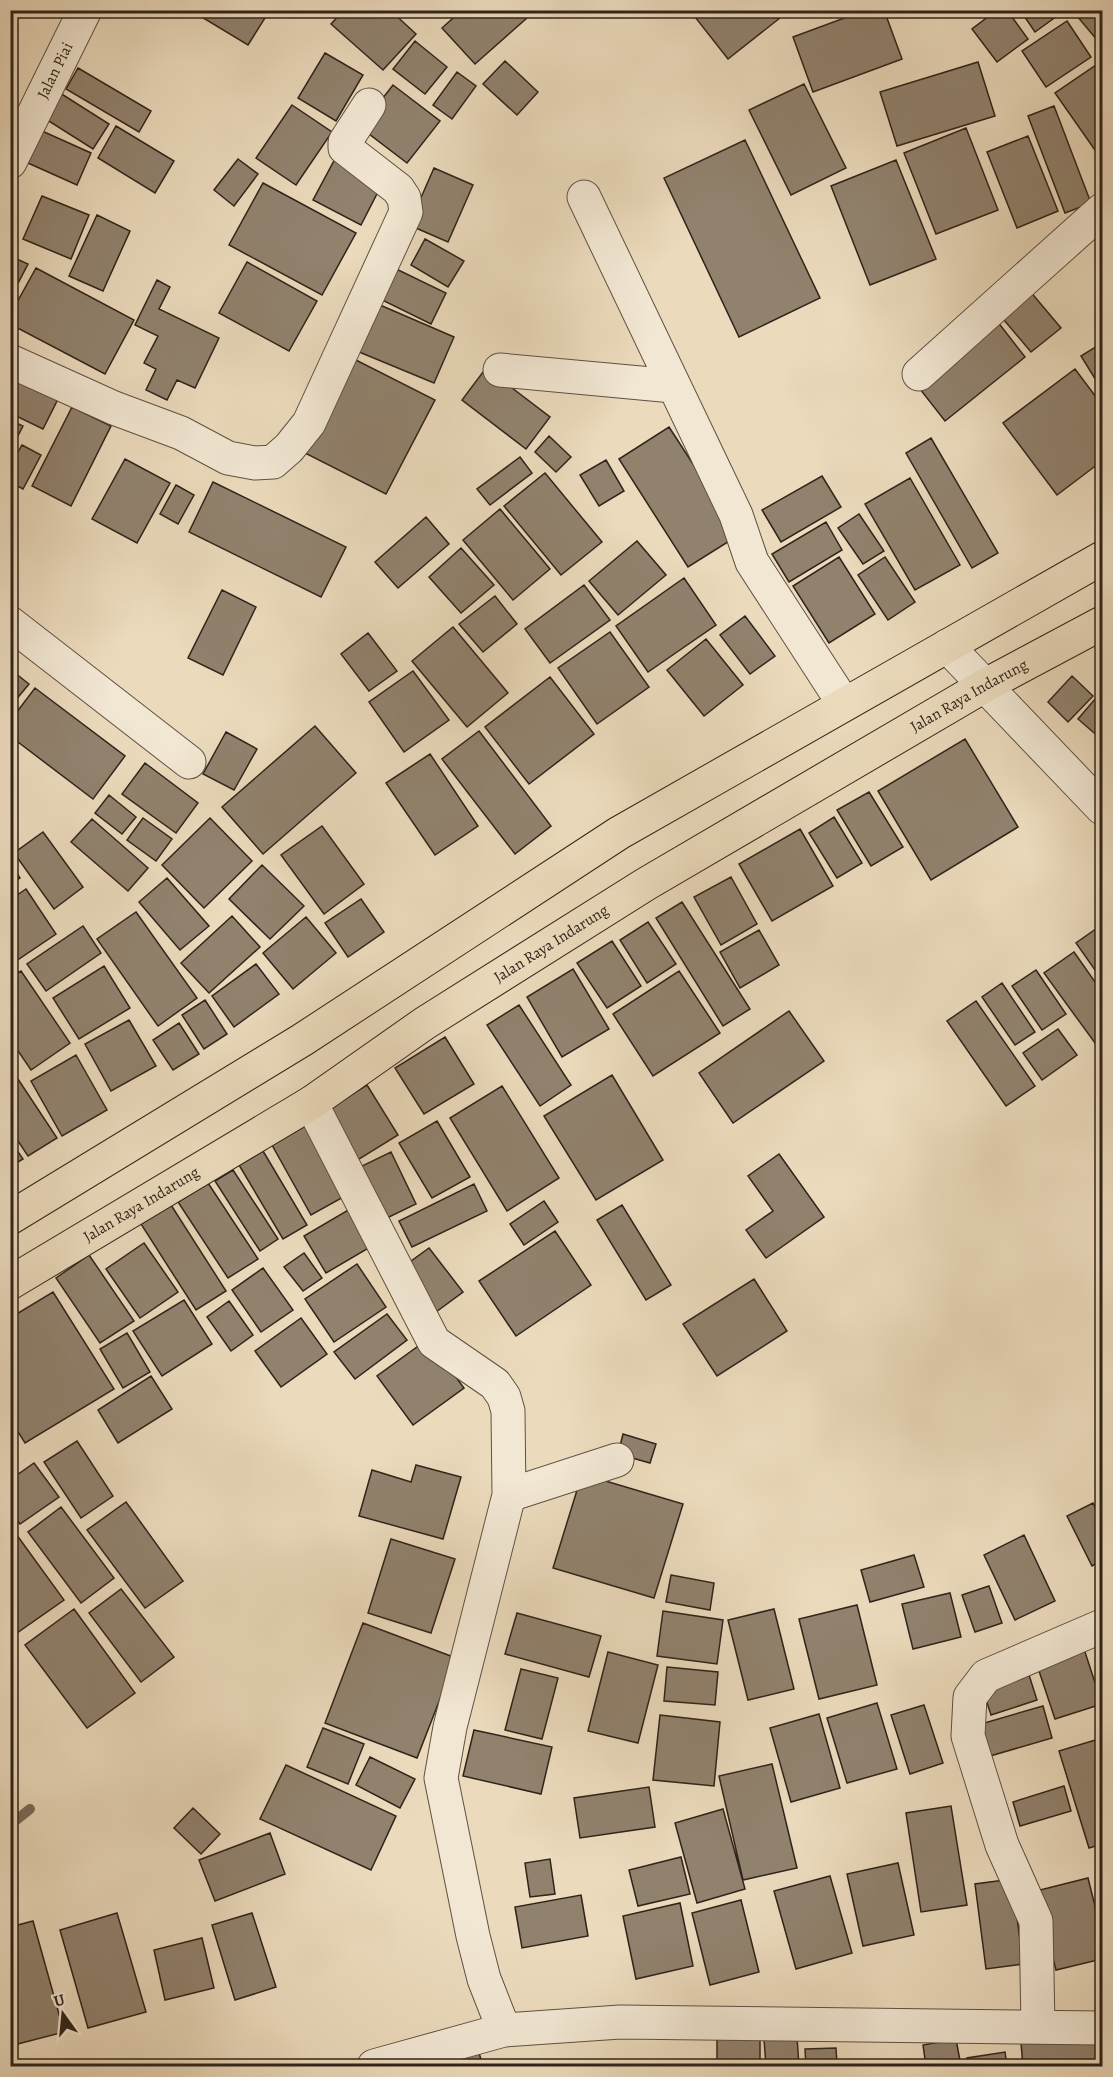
<svg xmlns="http://www.w3.org/2000/svg" width="1113" height="2077" viewBox="0 0 1113 2077" font-family="Alegreya,serif">
<style>
.lines{fill:none;stroke-linecap:round;stroke-linejoin:round}
.stream{stroke:#7a6c5a;stroke-width:10}
.building{fill:#91826e;stroke:#30231a;stroke-width:1.5}
.minor-casing{stroke:#5f5142;stroke-width:35}
.tertiary-casing{stroke:#5f5142;stroke-width:35}
.trunk-casing{stroke:#30231a;stroke-width:35}
.minor{stroke:#f2e7d3;stroke-width:33}
.tertiary{stroke:#f2e7d3;stroke-width:33}
.trunk{stroke:#ebdabc;stroke-width:33}
.labels{text-anchor:middle;dominant-baseline:central;stroke-width:5;stroke-linejoin:round;paint-order:stroke}
.street-label{font-size:16px;fill:#30231a;stroke:#f2e7d3}
</style>
<rect width="100%" height="100%" fill="#ebdabc"/>
<filter id="stains"><feTurbulence type="fractalNoise" baseFrequency=".00333" numOctaves="4"/><feColorMatrix values="0 0 0 0 .2 0 0 0 0 .09 0 0 0 0 .02 0 0 0 .5 -.17"/></filter>
<radialGradient id="worn" r=".72"><stop offset=".6" stop-color="#630" stop-opacity="0"/><stop offset="1" stop-color="#630" stop-opacity=".3"/></radialGradient>
<g class="lines">
<path class="stream" d="M10,1825L30,1809"/>
</g>
<path class="building" d="M190,10H270L248,45Z
M344,10H390L416,34L383,70L331,24Z
M462,10H536L475,64L442,28Z
M705,10H790L728,59L695,17Z
M866,10H884L902,59L813,92L793,37Z
M997,10H1007L1028,39L997,62L972,29Z
M1020,10H1059L1061,13L1035,32Z
M1072,10H1102V46Z
M1067,21L1091,57L1046,87L1022,51Z
M415,41L447,67L425,94L393,69Z
M325,53L363,75L336,121L298,98Z
M505,61L538,92L517,115L483,84Z
M1102,61V160L1055,93Z
M978,62L995,116L897,146L880,92Z
M78,68L151,111L139,132L66,89Z
M457,72L476,86L452,119L433,105Z
M804,84L846,168L791,195L749,110Z
M393,85L440,121L407,163L360,127Z
M60,93L109,124L93,149L44,118Z
M292,105L332,132L296,185L256,158Z
M1054,106L1091,203L1065,213L1028,116Z
M116,126L174,161L155,193L98,158Z
M966,128L998,210L936,234L904,153Z
M42,131L91,153L77,185L28,163Z
M1028,136L1058,211L1017,228L987,152Z
M745,140L820,298L739,337L664,178Z
M336,157L383,182L361,225L313,200Z
M238,159L258,174L234,206L214,190Z
M896,160L936,259L870,285L831,186Z
M434,168L473,185L448,242L409,225Z
M263,183L356,233L322,295L229,245Z
M42,196L89,215L71,259L23,239Z
M97,215L130,231L103,291L69,276Z
M425,239L464,261L448,287L411,265Z
M10,256L28,264L15,289L10,287Z
M247,262L317,301L289,351L219,313Z
M390,266L446,293L431,324L374,296Z
M36,268L134,320L105,374L10,324V315Z
M157,280L170,287L159,309L219,338L195,388L177,380L167,400L146,390L156,369L144,363L158,336L135,325Z
M1029,290L1061,328L1031,352L999,314Z
M373,302L454,337L434,383L352,349Z
M997,321L1025,357L945,421L916,384Z
M1102,343V390L1081,356Z
M346,355L435,400L386,494L297,449Z
M10,368L61,393L43,429L10,413Z
M486,368L550,417L526,449L462,400Z
M1075,369L1102,405V461L1057,495L1003,423Z
M72,407L111,426L71,506L32,486Z
M10,420L23,426L10,451Z
M669,427L739,535L688,567L619,459Z
M549,436L571,457L556,472L535,452Z
M931,438L998,553L972,568L906,453Z
M22,445L41,455L23,489L10,482V466Z
M520,457L532,473L490,505L477,489Z
M125,459L170,483L137,543L92,519Z
M606,460L624,491L599,506L580,475Z
M545,473L602,542L561,575L504,506Z
M822,476L841,507L781,542L762,510Z
M910,478L960,565L915,590L865,504Z
M213,482L346,547L321,597L189,532Z
M176,485L194,495L178,524L160,514Z
M500,509L550,569L513,600L463,540Z
M859,514L884,551L863,564L838,528Z
M426,517L449,544L398,588L375,562Z
M826,522L842,550L789,582L772,554Z
M637,541L666,575L618,615L589,581Z
M461,548L494,585L461,613L429,577Z
M839,557L875,614L829,643L793,586Z
M885,557L915,602L888,620L858,575Z
M684,578L716,625L648,672L616,626Z
M584,585L610,620L550,663L525,629Z
M222,590L256,607L223,675L188,658Z
M495,596L517,624L483,652L459,624Z
M745,616L775,656L750,674L720,635Z
M453,627L508,693L467,727L412,661Z
M610,632L649,687L597,724L558,668Z
M368,633L397,671L369,691L341,654Z
M706,639L743,685L704,716L667,670Z
M10,669L29,684L10,707Z
M413,671L449,720L404,752L369,702Z
M1072,676L1093,696L1068,722L1048,702Z
M550,677L594,734L529,784L485,727Z
M35,688L125,756L93,799L10,736V721Z
M1102,691V736L1100,738L1078,719Z
M315,726L356,773L263,854L222,807Z
M479,731L551,826L515,854L442,759Z
M226,732L257,749L234,790L203,774Z
M965,739L1018,827L931,880L878,791Z
M430,754L478,826L435,855L386,783Z
M145,763L198,803L176,833L122,794Z
M869,792L903,847L871,866L837,810Z
M109,795L136,817L122,834L95,813Z
M834,817L862,863L837,878L809,833Z
M143,818L172,839L156,861L127,840Z
M210,818L252,861L204,908L162,865Z
M92,819L148,868L128,891L71,842Z
M322,826L364,884L324,914L281,855Z
M800,829L833,886L772,921L739,864Z
M43,832L83,887L54,909L14,853Z
M10,863L20,878L10,884Z
M262,865L304,906L270,939L229,899Z
M731,877L757,924L721,945L694,897Z
M167,878L209,926L180,950L139,902Z
M26,889L56,934L10,965V900Z
M361,899L384,932L348,957L325,923Z
M682,902L750,1009L723,1026L656,918Z
M136,912L197,998L158,1026L97,939Z
M232,916L260,947L209,993L181,963Z
M306,917L336,953L293,989L263,953Z
M648,922L676,964L647,983L620,940Z
M83,926L101,953L46,991L27,964Z
M1100,926L1102,929V980L1076,943Z
M759,930L779,965L740,988L720,952Z
M612,941L641,986L607,1008L577,963Z
M1074,952L1102,992V1037L1095,1043L1044,973Z
M256,964L279,994L234,1027L212,996Z
M104,966L130,1008L79,1039L53,998Z
M573,969L609,1029L562,1057L527,997Z
M1036,970L1066,1014L1042,1030L1012,986Z
M21,971L70,1043L31,1070L10,1039V977Z
M679,971L720,1033L653,1076L613,1014Z
M1002,983L1035,1032L1015,1045L982,997Z
M205,1000L227,1034L204,1049L182,1015Z
M976,1001L1035,1086L1006,1106L947,1021Z
M519,1005L571,1085L540,1106L487,1025Z
M789,1011L824,1061L733,1123L699,1073Z
M129,1020L156,1066L111,1091L85,1044Z
M179,1023L199,1054L173,1070L153,1040Z
M1058,1029L1077,1055L1042,1080L1023,1053Z
M445,1037L474,1084L424,1114L395,1068Z
M76,1055L107,1110L62,1136L31,1081Z
M10,1067L57,1138L28,1156L10,1129Z
M612,1075L663,1160L596,1200L544,1116Z
M367,1085L398,1135L356,1161L325,1111Z
M502,1086L559,1178L507,1211L450,1118Z
M437,1121L470,1177L432,1198L399,1143Z
M307,1125L347,1195L311,1215L272,1145Z
M10,1140L23,1159L10,1167Z
M263,1151L307,1225L283,1239L239,1165Z
M391,1152L416,1204L387,1218L362,1166Z
M779,1154L824,1217L766,1258L746,1230L773,1211L748,1176Z
M233,1170L278,1239L260,1251L215,1181Z
M208,1183L258,1259L228,1278L178,1202Z
M474,1184L487,1211L412,1247L399,1221Z
M544,1201L558,1222L524,1245L510,1224Z
M171,1205L226,1291L196,1310L141,1224Z
M622,1205L671,1285L646,1300L597,1220Z
M350,1209L372,1246L326,1273L304,1236Z
M555,1231L591,1285L516,1336L479,1281Z
M144,1243L178,1292L140,1318L106,1269Z
M429,1248L463,1292L436,1312L403,1267Z
M304,1253L322,1278L303,1291L284,1267Z
M89,1255L134,1321L100,1343L56,1278Z
M357,1264L386,1307L334,1342L305,1299Z
M263,1268L293,1310L261,1332L232,1290Z
M754,1279L787,1331L717,1376L683,1324Z
M53,1292L114,1389L25,1443L10,1419V1318Z
M184,1300L212,1344L162,1376L133,1331Z
M229,1301L253,1335L231,1351L207,1317Z
M387,1314L407,1340L355,1379L334,1352Z
M301,1318L327,1354L281,1387L255,1351Z
M127,1333L150,1372L123,1388L100,1349Z
M428,1339L464,1388L413,1425L377,1376Z
M151,1376L172,1409L118,1443L98,1410Z
M623,1434L656,1444L650,1463L618,1454Z
M77,1441L113,1496L81,1518L44,1462Z
M34,1463L59,1497L20,1524L10,1511V1480Z
M416,1465L461,1477L443,1539L359,1516L372,1470L411,1482Z
M582,1474L683,1504L654,1598L553,1568Z
M126,1502L183,1581L145,1608L87,1530Z
M1093,1503L1102,1521V1560L1092,1566L1067,1516Z
M61,1507L114,1578L81,1603L28,1532Z
M11,1527L64,1600L14,1635L10,1631Z
M1024,1535L1055,1601L1015,1620L984,1555Z
M391,1539L455,1559L431,1633L368,1613Z
M914,1555L924,1587L870,1602L861,1570Z
M671,1575L714,1583L710,1610L666,1602Z
M989,1586L1002,1623L975,1632L962,1595Z
M121,1589L174,1657L141,1682L89,1613Z
M950,1593L961,1637L913,1649L902,1604Z
M857,1605L877,1685L819,1699L799,1619Z
M74,1609L135,1693L87,1728L25,1645Z
M774,1609L794,1689L748,1700L728,1620Z
M663,1611L723,1620L717,1664L657,1656Z
M517,1613L601,1636L589,1677L505,1654Z
M363,1623L456,1658L417,1758L325,1723Z
M1084,1649L1102,1704L1055,1719L1037,1665Z
M608,1652L658,1665L638,1743L588,1731Z
M667,1667L718,1672L715,1705L664,1701Z
M521,1669L558,1678L542,1739L505,1730Z
M1029,1675L1037,1700L991,1715L983,1690Z
M877,1703L897,1769L847,1783L827,1718Z
M924,1705L943,1763L910,1774L891,1715Z
M1043,1706L1052,1738L990,1756L981,1724Z
M819,1714L840,1788L791,1802L770,1728Z
M660,1715L720,1722L714,1786L653,1780Z
M323,1728L364,1744L348,1784L307,1767Z
M474,1730L552,1747L541,1794L463,1776Z
M1102,1738V1844L1089,1848L1059,1751Z
M370,1757L415,1779L400,1808L356,1785Z
M772,1764L797,1868L743,1880L719,1776Z
M286,1765L396,1816L371,1870L260,1819Z
M1064,1786L1071,1811L1020,1826L1013,1802Z
M649,1787L655,1827L580,1838L574,1798Z
M951,1806L967,1905L921,1912L906,1813Z
M193,1808L220,1834L201,1854L174,1828Z
M723,1809L745,1889L697,1903L675,1823Z
M270,1833L285,1874L215,1901L199,1860Z
M681,1857L690,1894L638,1906L629,1870Z
M550,1859L555,1894L530,1897L525,1863Z
M898,1863L914,1935L863,1946L847,1874Z
M830,1876L852,1953L796,1969L774,1891Z
M1088,1878L1102,1934V1959L1056,1970L1036,1891Z
M1012,1879L1023,1964L986,1969L975,1884Z
M581,1895L588,1936L522,1948L515,1907Z
M741,1900L759,1972L710,1985L692,1913Z
M680,1903L693,1966L636,1979L623,1916Z
M117,1913L146,2012L88,2028L60,1930Z
M252,1913L276,1987L235,2000L212,1925Z
M33,1921L64,2032L10,2046V1927Z
M202,1938L214,1988L165,2000L154,1950Z
M717,2028H760V2066H717Z
M1100,2035L1102,2066H1023L1021,2043Z
M797,2037L799,2066H766L764,2039Z
M956,2039L961,2066H926L923,2045Z
M836,2048L837,2066H806L805,2049Z
M1005,2052L1007,2066H968L967,2058Z
M479,2053L483,2066H435Z"/>
<g class="lines">
<defs>
<path id="minor" d="M584,197L736,515L752,562L844,704
M10,361L114,408L181,433L228,458L255,463L273,462L289,448L309,423L406,212L404,198L398,189L345,148V142L369,105
M500,370L673,386
M919,374L1102,210
M10,623L189,762
M947,646L1102,808
M311,1103L434,1342L495,1384L504,1397L508,1411L509,1495
M1038,2026L1036,1921L1002,1845L968,1736L970,1697L986,1676L1102,1626
M504,2030L484,1979L473,1936L441,1778L450,1727L509,1495L617,1460
M374,2066L504,2030L620,2022L1102,2028"/>
<g id="tertiary">
<path id="s1" d="M10,162L85,10"/>
</g>
<g id="trunk">
<path d="M10,1218L302,1040L619,833L1102,558"/>
<path id="s2" d="M10,1283L311,1103L425,1023L646,884L984,686L1102,623"/>
</g>
</defs>
<use href="#minor" class="minor-casing"/>
<use href="#tertiary" class="tertiary-casing"/>
<use href="#trunk" class="trunk-casing"/>
<use href="#minor" class="minor"/>
<use href="#tertiary" class="tertiary"/>
<use href="#trunk" class="trunk"/>
</g>
<g class="labels">
<g class="street-label">
<text stroke="none"><textPath href="#s1" startOffset="102">Jalan Piai</textPath></text>
<text stroke="none"><textPath href="#s2" startOffset="1125">Jalan Raya Indarung</textPath></text>
<text stroke="none"><textPath href="#s2" startOffset="639">Jalan Raya Indarung</textPath></text>
<text stroke="none"><textPath href="#s2" startOffset="153">Jalan Raya Indarung</textPath></text>
</g>
</g>
<rect width="1113" height="2077" fill="none" stroke="#ebdabc" stroke-width="36"/>
<rect x="12" y="12" width="1089" height="2053" fill="none" stroke="#30231a" stroke-width="3"/>
<rect x="18" y="18" width="1077" height="2041" fill="none" stroke="#30231a" stroke-width="1.5"/>
<g transform="translate(63 2014) rotate(345)" stroke="#f2e7d3" stroke-width="4.5" paint-order="stroke">
<path d="M0-4.5L10 22L0 15L-10 22Z" fill="#30231a"/>
<text y="-9" font-size="16" font-weight="bold" text-anchor="middle" fill="#30231a">U</text>
</g>
<rect width="100%" height="100%" filter="url(#stains)"/>
<rect width="100%" height="100%" fill="url(#worn)"/>
</svg>
